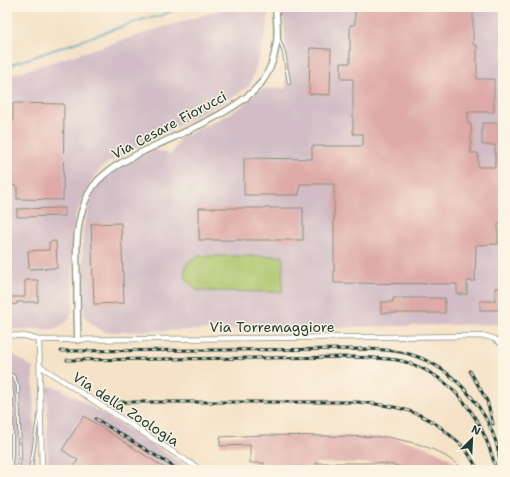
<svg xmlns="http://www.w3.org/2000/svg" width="510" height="477" viewBox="0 0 510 477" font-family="'Shantell Sans',sans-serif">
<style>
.industrial{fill:#d2bdc6}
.green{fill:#aac56b;stroke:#648150}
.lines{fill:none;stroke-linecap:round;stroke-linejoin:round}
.stream{stroke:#3fa8bf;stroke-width:1.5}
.building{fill:#deaaa7}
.service-casing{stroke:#8a907e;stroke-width:4}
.minor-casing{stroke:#8a907e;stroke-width:6}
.tertiary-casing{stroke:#8a907e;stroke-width:8}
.service{stroke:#fff;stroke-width:2}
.minor{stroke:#fff;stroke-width:4.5}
.tertiary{stroke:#fff;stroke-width:5.5}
.rail-casing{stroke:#1f3d34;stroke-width:3}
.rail{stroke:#fcf5e5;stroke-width:1.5;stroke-dasharray:4.5;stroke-linecap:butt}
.labels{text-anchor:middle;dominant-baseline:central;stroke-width:3;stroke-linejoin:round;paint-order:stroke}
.street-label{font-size:14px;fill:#1f3d34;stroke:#fcf5e5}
</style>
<rect width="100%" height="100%" fill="#fcf5e5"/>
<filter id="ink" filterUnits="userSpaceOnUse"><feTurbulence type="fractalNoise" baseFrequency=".025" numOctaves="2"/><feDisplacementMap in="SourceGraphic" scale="8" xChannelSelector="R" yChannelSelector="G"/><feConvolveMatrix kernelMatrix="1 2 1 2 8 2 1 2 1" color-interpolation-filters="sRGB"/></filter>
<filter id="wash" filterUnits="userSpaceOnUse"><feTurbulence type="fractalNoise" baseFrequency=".012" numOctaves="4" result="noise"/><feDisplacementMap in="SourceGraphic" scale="16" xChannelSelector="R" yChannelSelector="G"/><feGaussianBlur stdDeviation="0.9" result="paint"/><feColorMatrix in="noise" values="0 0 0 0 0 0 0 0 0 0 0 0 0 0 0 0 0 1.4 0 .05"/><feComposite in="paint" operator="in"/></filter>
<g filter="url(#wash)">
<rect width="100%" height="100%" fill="#f5e2c7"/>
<path class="industrial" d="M229,7H268V23L262,49L250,85L238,94L109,162L98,171L91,181L75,217L72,236L73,308L70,318L64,324L57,329H7V76Z
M282,7H503V324L105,332L96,327L88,321L84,314L83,231L90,200L101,182L114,171L134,159L155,150L171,155L180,138L214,122L240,108L261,89L286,88V43Z
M7,350L33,368L35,470H7Z
M47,386L62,389L193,470H48Z"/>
<path class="green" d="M199,256H283L282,292L200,291C183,283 177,263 199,256Z"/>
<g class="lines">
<path class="stream" d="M7,66L147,18L158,17L180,7"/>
</g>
<g id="blocks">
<path class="building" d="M355,7H459V10H473V45H477V79H494V112H468V124H471V153H478V167H495V145H482V123H503V224H498V244L476,245L475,281H467V294H457V284L334,283V184H300L299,195H244V158L312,159V146H363V134H353V79H341V63H350V25H355Z
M310,48L331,49L330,95L309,94Z
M13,103L64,104L63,200L17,199V186L7,185V122H13Z
M61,208H65V216L17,217V209Z
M199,208H303V240H199Z
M121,223L124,303L94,304L91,224Z
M56,241L57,268L29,269L28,251L49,250V242Z
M25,280H38V302H17V304L11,305L10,297H25Z
M495,288H503V310H480V301H495Z
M393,298H445V313H381V302H393Z
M84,416L168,470H71L78,460L62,450Z
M264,435L388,437L418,444L432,449L447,457L465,470H411L394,465L378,463H316V467L264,468V463H250V445L220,446V437Z"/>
</g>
</g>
<g filter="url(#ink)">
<use href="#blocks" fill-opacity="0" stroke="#8a907e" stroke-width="1"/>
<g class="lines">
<defs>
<path id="service" d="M279,39L284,53L289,83
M7,372L14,377L18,387L20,460L16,470
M7,382L10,384L12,392V455L10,470
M30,470C34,452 35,433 39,414"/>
<path id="minor" d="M7,335L25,336L39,340L486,336L495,339L503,345
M39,340L42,470
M40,366L201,470"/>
<path id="tertiary" d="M78,340C77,320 77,299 77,279C76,249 75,220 89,193C99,174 120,163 138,154C173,136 237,113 261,83C269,73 274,59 276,46C279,34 276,20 276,7"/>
</defs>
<use href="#service" class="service-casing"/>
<use href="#minor" class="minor-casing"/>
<use href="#tertiary" class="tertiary-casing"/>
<use href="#service" class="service"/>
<use href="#minor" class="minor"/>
<use href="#tertiary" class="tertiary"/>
<defs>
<path id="rail" d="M61,351L369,349C383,350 396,350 409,354C458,368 498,419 501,470
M67,360L355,357C371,358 387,358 402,361C454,375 484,420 496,470
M470,371L487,401L493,424
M118,402H357C393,405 424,410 451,436C456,440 461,444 465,449C470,455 474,463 478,470
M96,419L179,470"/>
</defs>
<use href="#rail" class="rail-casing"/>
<use href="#rail" class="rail"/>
</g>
</g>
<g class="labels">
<g class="street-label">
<text transform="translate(169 125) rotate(-28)">Via Cesare Fiorucci</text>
<text x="272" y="327">Via Torremaggiore</text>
<text transform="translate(126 409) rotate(33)">Via della Zoologia</text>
</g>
</g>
<rect width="510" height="477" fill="none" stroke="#fcf5e5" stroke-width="24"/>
<g transform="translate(472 439) rotate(24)" stroke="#fcf5e5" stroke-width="3" paint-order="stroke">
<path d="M0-3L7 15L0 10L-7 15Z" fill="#1f3d34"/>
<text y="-6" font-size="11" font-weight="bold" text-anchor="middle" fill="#1f3d34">N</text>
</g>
</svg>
